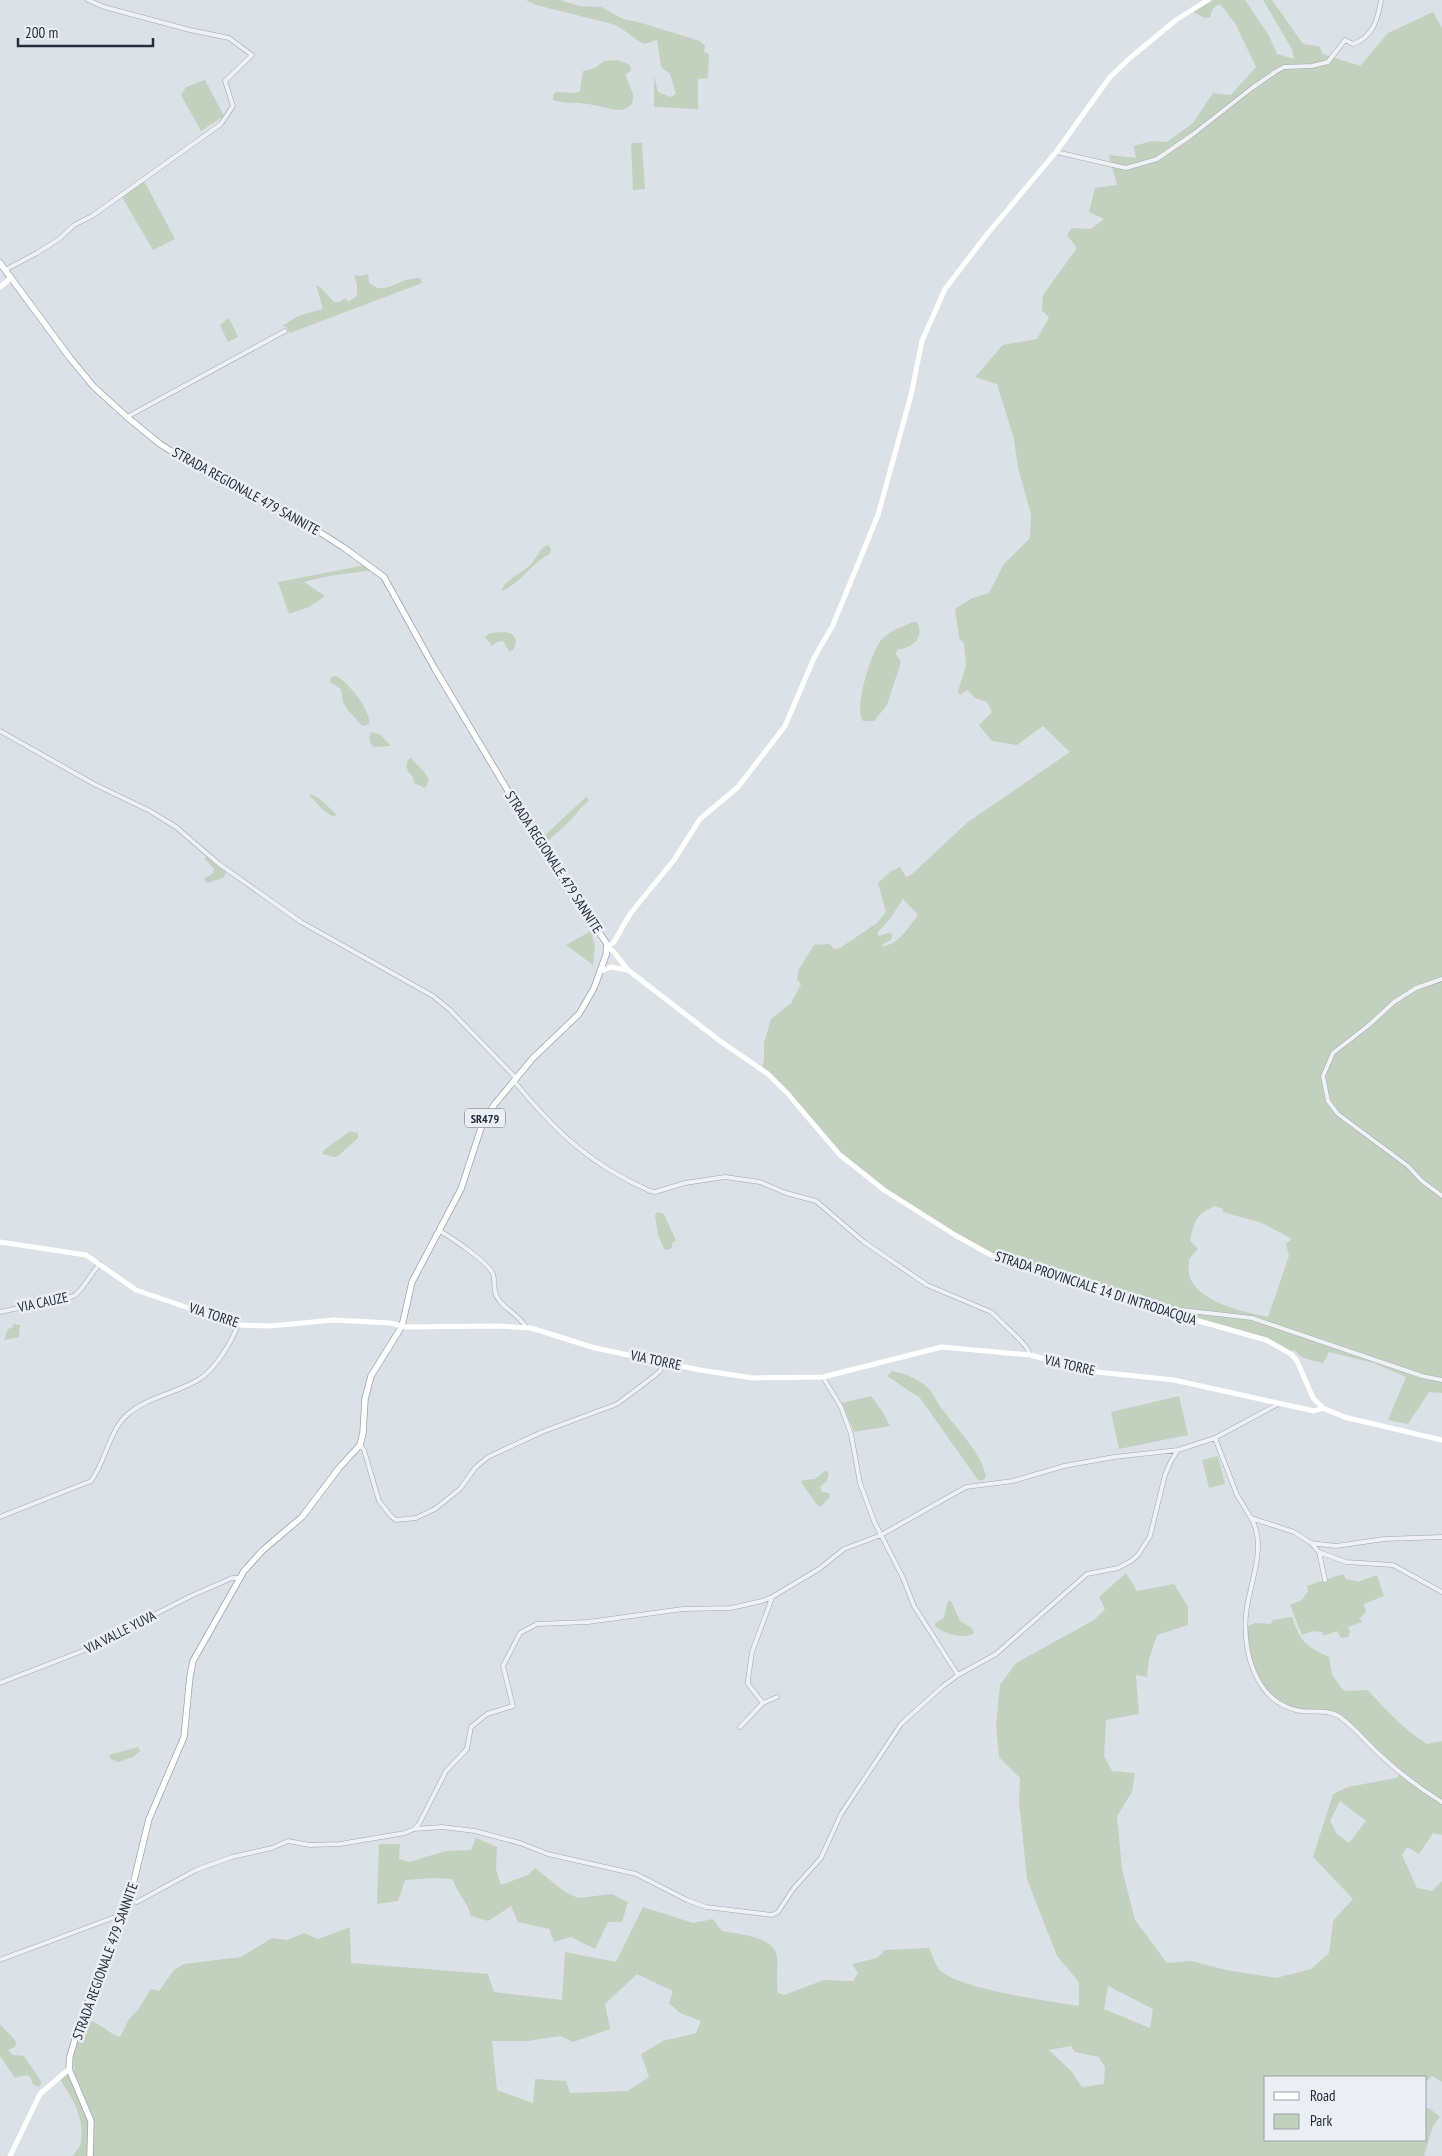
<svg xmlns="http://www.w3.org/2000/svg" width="1442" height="2156" viewBox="0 0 1442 2156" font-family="'PT Sans Narrow',sans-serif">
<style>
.green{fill:#c1d1bd;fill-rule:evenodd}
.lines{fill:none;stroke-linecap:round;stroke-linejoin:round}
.minor-casing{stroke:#a1a7b1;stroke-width:5}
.primary-casing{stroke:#9ba4b3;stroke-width:7}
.minor{stroke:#eff1f5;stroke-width:4}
.secondary{stroke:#fff;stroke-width:5}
.primary{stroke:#fff;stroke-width:5.5}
.labels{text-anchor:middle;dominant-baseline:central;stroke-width:5;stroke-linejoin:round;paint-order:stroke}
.shield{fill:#ebeff4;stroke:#606774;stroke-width:1}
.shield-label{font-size:12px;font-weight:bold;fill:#252d3d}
.street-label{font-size:14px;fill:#252d3d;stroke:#ebeff4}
</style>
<rect width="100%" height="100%" fill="#dce0e7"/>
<path class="green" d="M526,0H559L580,6L601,7L623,19L638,22L700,41L705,46L704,52L709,54L708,78L698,79V109L654,107V76L658,92L670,97L676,94L670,74L661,67L657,40L644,44C633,38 626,31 616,25L536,5Z
M1213,0H1245L1269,36L1277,54L1294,59L1292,49L1263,0H1272L1303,44L1319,46L1323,54L1360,66L1388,33L1433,12L1442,28V1393L1429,1392L1408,1424L1388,1420L1406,1377L1374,1363L1329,1352L1323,1363C1312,1360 1301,1360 1294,1349L1291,1354L1276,1344L1001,1260L916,1211L840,1155L762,1070L764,1060V1043L771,1019L791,1003L801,985L797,979L799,969L814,945L830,944L834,949L840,948L877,923L886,912L878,883L890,872L900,867L906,877L912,874L968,822L1070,752L1043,726L1017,745L992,741L979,725L992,712L987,702L975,698L967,690L960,695L958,691L966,665L964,644L959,638L955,609L972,598L989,593L1004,564L1030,538L1031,514L1018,468L1014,439L997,384L975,377L1003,345L1037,339L1049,318L1042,310L1043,295L1077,248L1067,235L1072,228L1091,229L1104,219L1089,212L1095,188L1117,185L1109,155L1136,158L1134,146L1152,141L1167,142L1193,123L1213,93L1231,95L1256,67L1235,23L1220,4L1213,8L1210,17L1205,18L1193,12ZM903,899L918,915C907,929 900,943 882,947L883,944L891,940L893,934L888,933L879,936L877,933L889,920ZM1215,1206L1223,1209V1212L1262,1223L1292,1239L1286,1244L1289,1256L1268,1317C1245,1312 1195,1302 1189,1274C1188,1269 1189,1264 1189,1259L1198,1249L1190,1241C1195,1220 1195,1215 1215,1206Z
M618,60L630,65L631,71L626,74C626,84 637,92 632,103C625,117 599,105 588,104C575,102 565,104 553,100V95L556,92L576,93L580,91L583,71L595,68L604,61Z
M205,80L224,116L201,131L181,95L186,87Z
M631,143H642L645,189L633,190Z
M144,181L175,239L153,250L122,197Z
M368,274L369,282C379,294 392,286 403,281C408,279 414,279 420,278L422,283L290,333L286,327L282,326L298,316L323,309L316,285L321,288L334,302H339L346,298L348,302L357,296V285L354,275L360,276Z
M229,318L238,337L228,342L220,325Z
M548,545L551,549L550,554C532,562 521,583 502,591C503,581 522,573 529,566C537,559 539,548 548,545Z
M366,565L373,570L329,576L304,582L325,596L309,607L289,614L278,582Z
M913,622H917C925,638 912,648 897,650L896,654L901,662L887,705L874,721H863C853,709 872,650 882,639C890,630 903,627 913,622Z
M505,632L512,634C517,639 517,644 513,650L509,651L503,641L497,642L492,646L485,637L490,633Z
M335,676C347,679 372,712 369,724L362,726L347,709L343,702L341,689L330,682L331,677Z
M372,732L381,735L391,746L374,747L370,743L369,737Z
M411,758L424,772L429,780L425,788L414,783L413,777C407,770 405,769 408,760Z
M311,794L320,799L337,815L332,816L323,810L309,795Z
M586,797L589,800C586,804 583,805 580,809C571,821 559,831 548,841L544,842L541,839Z
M208,856L227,871L223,878L207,883L204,879L213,873L214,869L204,858Z
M591,931L595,946L593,965L566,945Z
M350,1131L358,1133V1138L338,1156L334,1157L322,1154L324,1150Z
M658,1212L664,1214L676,1241L672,1243V1248L668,1250L664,1249L658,1235L655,1215Z
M13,1324L20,1325L19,1337L4,1340L8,1329L13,1327Z
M892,1371C904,1373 918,1379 927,1387C934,1393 936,1402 942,1409C956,1428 981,1452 986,1476L984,1480H978L920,1398L887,1376Z
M871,1396L882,1411L890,1426L854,1432L842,1403Z
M1179,1396L1188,1435L1119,1449L1111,1412Z
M1218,1456L1225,1484L1209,1488L1202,1460Z
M825,1471L828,1472C830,1480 825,1482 820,1487L822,1492L829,1493L830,1497L821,1506H818L801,1482L803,1480L815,1479Z
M1126,1573L1137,1591L1174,1584L1188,1607V1625L1157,1635L1149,1659L1147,1677L1136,1675L1139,1714L1106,1720L1104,1756L1112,1771L1135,1773L1132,1792L1117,1816L1122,1869L1135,1920L1167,1963L1191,1961L1226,1970L1276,1978L1311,1969L1329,1953L1333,1921L1353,1899L1313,1857L1333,1794L1348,1787L1396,1778L1401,1773C1388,1762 1348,1719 1335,1715C1323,1710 1309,1714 1297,1711C1258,1700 1250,1662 1245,1628L1255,1623L1271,1624L1272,1620L1292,1617C1301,1642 1305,1646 1329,1657L1332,1675L1344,1691L1368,1690C1386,1711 1404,1729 1427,1744L1442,1741V1835L1433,1833L1419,1854L1407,1847L1402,1855L1417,1888L1432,1891L1442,1881V2082L1432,2076L1426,2082V2077H1266V2140H1426V2109L1429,2108L1440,2117L1433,2126L1424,2156H93L94,2120L74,2072L73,2057L84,2021C97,2019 107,2033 120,2037L129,2019L138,2010L151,1989L159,1991L174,1970L184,1964L241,1957L272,1938L287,1940L304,1933L318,1939L350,1927L351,1963L488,1974L494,1992L562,2000L565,1952L616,1962L643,1907L693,1923L713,1919L722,1931C738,1934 774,1936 777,1957C778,1969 776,1981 778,1993L784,1995L824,1980L853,1981L858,1973L852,1964L877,1958L885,1950L929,1948C932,1954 935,1964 939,1969C955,1989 1051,2001 1079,2006V1982L1057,1956L1027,1879L1019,1802L1020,1778L999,1757L996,1724L1000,1685L1016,1663L1094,1620L1105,1609L1099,1597ZM1340,1801L1366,1821L1349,1843L1337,1834L1330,1821ZM637,1974L673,1991L669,2003L680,2013L701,2021L696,2033L663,2041L641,2054L649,2077L628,2091L570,2093L566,2081L535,2079L533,2103L497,2090L492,2041H527L561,2036L573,2042L610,2029L605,2004ZM1108,1986L1153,2009L1150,2028L1104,2009ZM1071,2046L1075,2052L1099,2057L1105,2067L1104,2084L1082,2087L1072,2072L1049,2050Z
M1343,1574L1346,1579L1356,1581L1357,1582L1377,1575L1384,1596L1364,1604L1366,1612L1360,1618L1362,1622L1348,1627L1350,1632L1348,1637L1341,1638L1337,1631L1323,1636L1322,1632L1313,1631L1302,1635L1290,1605L1302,1600L1308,1591L1307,1586Z
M948,1601H951L960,1621L972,1628L974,1633C964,1640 944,1634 935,1626V1623L944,1618Z
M138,1747L140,1751L133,1757L118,1762L111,1759L109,1755Z
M476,1838L497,1847L496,1869L501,1885L528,1875L535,1868L565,1892L578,1898L612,1894L628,1902L622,1922H608L595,1949L571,1937L554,1942L549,1929L518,1922L511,1906L488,1921L471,1916C467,1902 458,1893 452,1879L432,1878L405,1880L398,1901L377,1904L379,1844H400L399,1859L409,1862L446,1851L471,1850Z
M0,2024C5,2031 14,2036 16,2043L15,2047L8,2050L13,2055L24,2056L41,2081V2084L38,2087L33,2084L30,2077L26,2075L15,2078L0,2056Z
M69,2074L88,2121V2156H73C75,2151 80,2148 81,2142C85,2117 72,2098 59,2078Z"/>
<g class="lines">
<defs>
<path id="minor" d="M1056,152L1126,168L1157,159L1192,135L1252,88L1275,72L1284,67L1312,66L1328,62L1345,40L1353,44C1373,37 1378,19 1381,0
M5,270L37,253L59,239L74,225L92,216L221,124L233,106L225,81L252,55L229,38L190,30L104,7L88,0
M127,417L285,331
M0,731L94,784L150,811L176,827L219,864L301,922L433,996L450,1010L516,1078
M1442,979L1416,988L1394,1002L1369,1025L1333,1053L1323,1076L1328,1101L1338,1114L1408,1166L1422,1181L1442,1196
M514,1081C555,1131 589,1164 650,1191L655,1192L685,1183L725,1177L760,1182L786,1193L816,1201L864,1242L927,1285L991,1312L1020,1340L1027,1348L1030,1355
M440,1231C452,1238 488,1262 493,1274C496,1283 492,1292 499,1300C507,1311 518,1314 526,1327
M1163,1311L1164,1308L1252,1318L1422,1376L1442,1380
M0,1312L74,1296C85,1288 90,1274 100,1264
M823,1377L841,1407L851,1434L860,1483L874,1521L903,1578L914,1606L958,1675
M1215,1438L1237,1495L1251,1518L1294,1532L1311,1543L1319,1544L1336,1546L1384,1539L1442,1537
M360,1445L364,1450L379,1501L391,1516L396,1520L416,1518L435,1509L460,1489L475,1468L488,1457L542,1432L617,1404L653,1377L660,1371L664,1362
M0,1517L91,1481C106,1461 109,1430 128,1414C148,1397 176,1393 198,1380C215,1370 231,1343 238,1325
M1251,1518C1268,1547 1249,1584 1246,1614C1243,1650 1254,1700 1296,1710C1310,1714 1327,1708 1340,1717C1354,1727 1366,1742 1379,1754C1398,1772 1419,1788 1442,1802
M1311,1543L1319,1552L1346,1562L1393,1565L1442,1592
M1319,1552L1325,1580
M0,1683L85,1650L191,1596L232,1578H239
M763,1703L748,1684V1680L752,1652L772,1598
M740,1727L763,1703L777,1697
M414,1829L419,1824L446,1771L467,1749L471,1727L487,1714L513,1706L503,1666L520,1633L537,1624L588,1622L683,1609L731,1608L762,1601L772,1597L819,1569L844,1549L881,1535L966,1487L1013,1481L1064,1466L1114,1457L1178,1450
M129,1901L137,1902L196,1870L232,1857L272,1848L288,1841L310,1845L340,1844L405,1833L414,1829L442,1827L475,1831L520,1843L548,1854L636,1874L687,1900L706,1907L772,1915L778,1912L794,1888L821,1858L841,1814L901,1724L942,1687L958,1675L996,1654L1087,1574L1118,1568L1131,1561L1138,1555L1150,1536L1165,1475L1171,1461L1178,1450L1215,1438L1278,1404
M0,1960L123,1914"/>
<path id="primary" d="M0,263L70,358L94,387L127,417L160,444L204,472L286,511L343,547L384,577L435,669L544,851L607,944L606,955L594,988L579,1014L533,1058L494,1105L482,1125L461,1189L412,1282L402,1326L371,1376L365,1399L363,1433L360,1445L339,1468L302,1517L263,1550L244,1571L193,1661L190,1676L184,1737L149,1819L129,1901L108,1951L78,2029L70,2056L69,2069L91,2121L90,2156"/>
</defs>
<use href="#minor" class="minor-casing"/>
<use href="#primary" class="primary-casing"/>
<use href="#minor" class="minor"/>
<path class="secondary" d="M0,287L11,278
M628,970L613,951L607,947L614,942L630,914L674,860L700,819L738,787L785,726L814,658L833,625L878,515L911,395L922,341L945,289L988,233L1056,152L1110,77L1130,58L1176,20L1208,0
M601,971L611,967L628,970L720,1041L768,1074L787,1093L840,1155L884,1190L955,1235L991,1255L1015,1265L1146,1306L1266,1340L1291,1354L1297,1361L1313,1398L1323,1408L1344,1417L1442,1440
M0,1242L86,1255L136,1290L238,1325L270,1326L334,1320L390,1323L406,1327L497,1326L531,1328L595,1348L700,1370L753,1378L823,1377L942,1347L1030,1355L1097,1372L1174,1380L1314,1411L1323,1408
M10,2156L40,2094L69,2069"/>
<use href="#primary" class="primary"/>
</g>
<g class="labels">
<rect class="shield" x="465" y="1108.5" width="40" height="19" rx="4"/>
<g class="shield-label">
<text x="485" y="1118">SR479</text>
</g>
<g class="street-label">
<text transform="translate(246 491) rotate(29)">STRADA REGIONALE 479 SANNITE</text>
<text transform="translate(554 862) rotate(57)">STRADA REGIONALE 479 SANNITE</text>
<text transform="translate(1096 1288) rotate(18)">STRADA PROVINCIALE 14 DI INTRODACQUA</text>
<text transform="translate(43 1302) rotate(-12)">VIA CAUZE</text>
<text transform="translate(214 1315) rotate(18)">VIA TORRE</text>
<text transform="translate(656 1360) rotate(12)">VIA TORRE</text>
<text transform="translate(1070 1365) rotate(13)">VIA TORRE</text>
<text transform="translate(120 1632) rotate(-27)">VIA VALLE YUVA</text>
<text transform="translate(105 1961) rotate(-70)">STRADA REGIONALE 479 SANNITE</text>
</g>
</g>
<rect x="1264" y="2076" width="162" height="65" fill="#ebeff4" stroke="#9ca1ab"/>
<rect x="1274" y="2092" width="25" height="8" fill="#ffffff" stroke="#9ca1ab"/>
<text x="1310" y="2101" font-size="15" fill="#252d3d">Road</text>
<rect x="1274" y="2114" width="25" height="15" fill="#c1d1bd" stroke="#9ca1ab"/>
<text x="1310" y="2126" font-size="15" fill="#252d3d">Park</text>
<path d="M18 38v8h135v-8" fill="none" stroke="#252d3d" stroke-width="2.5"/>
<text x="25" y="38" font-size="15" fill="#252d3d" stroke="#ebeff4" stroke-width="4" paint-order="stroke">200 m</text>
</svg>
